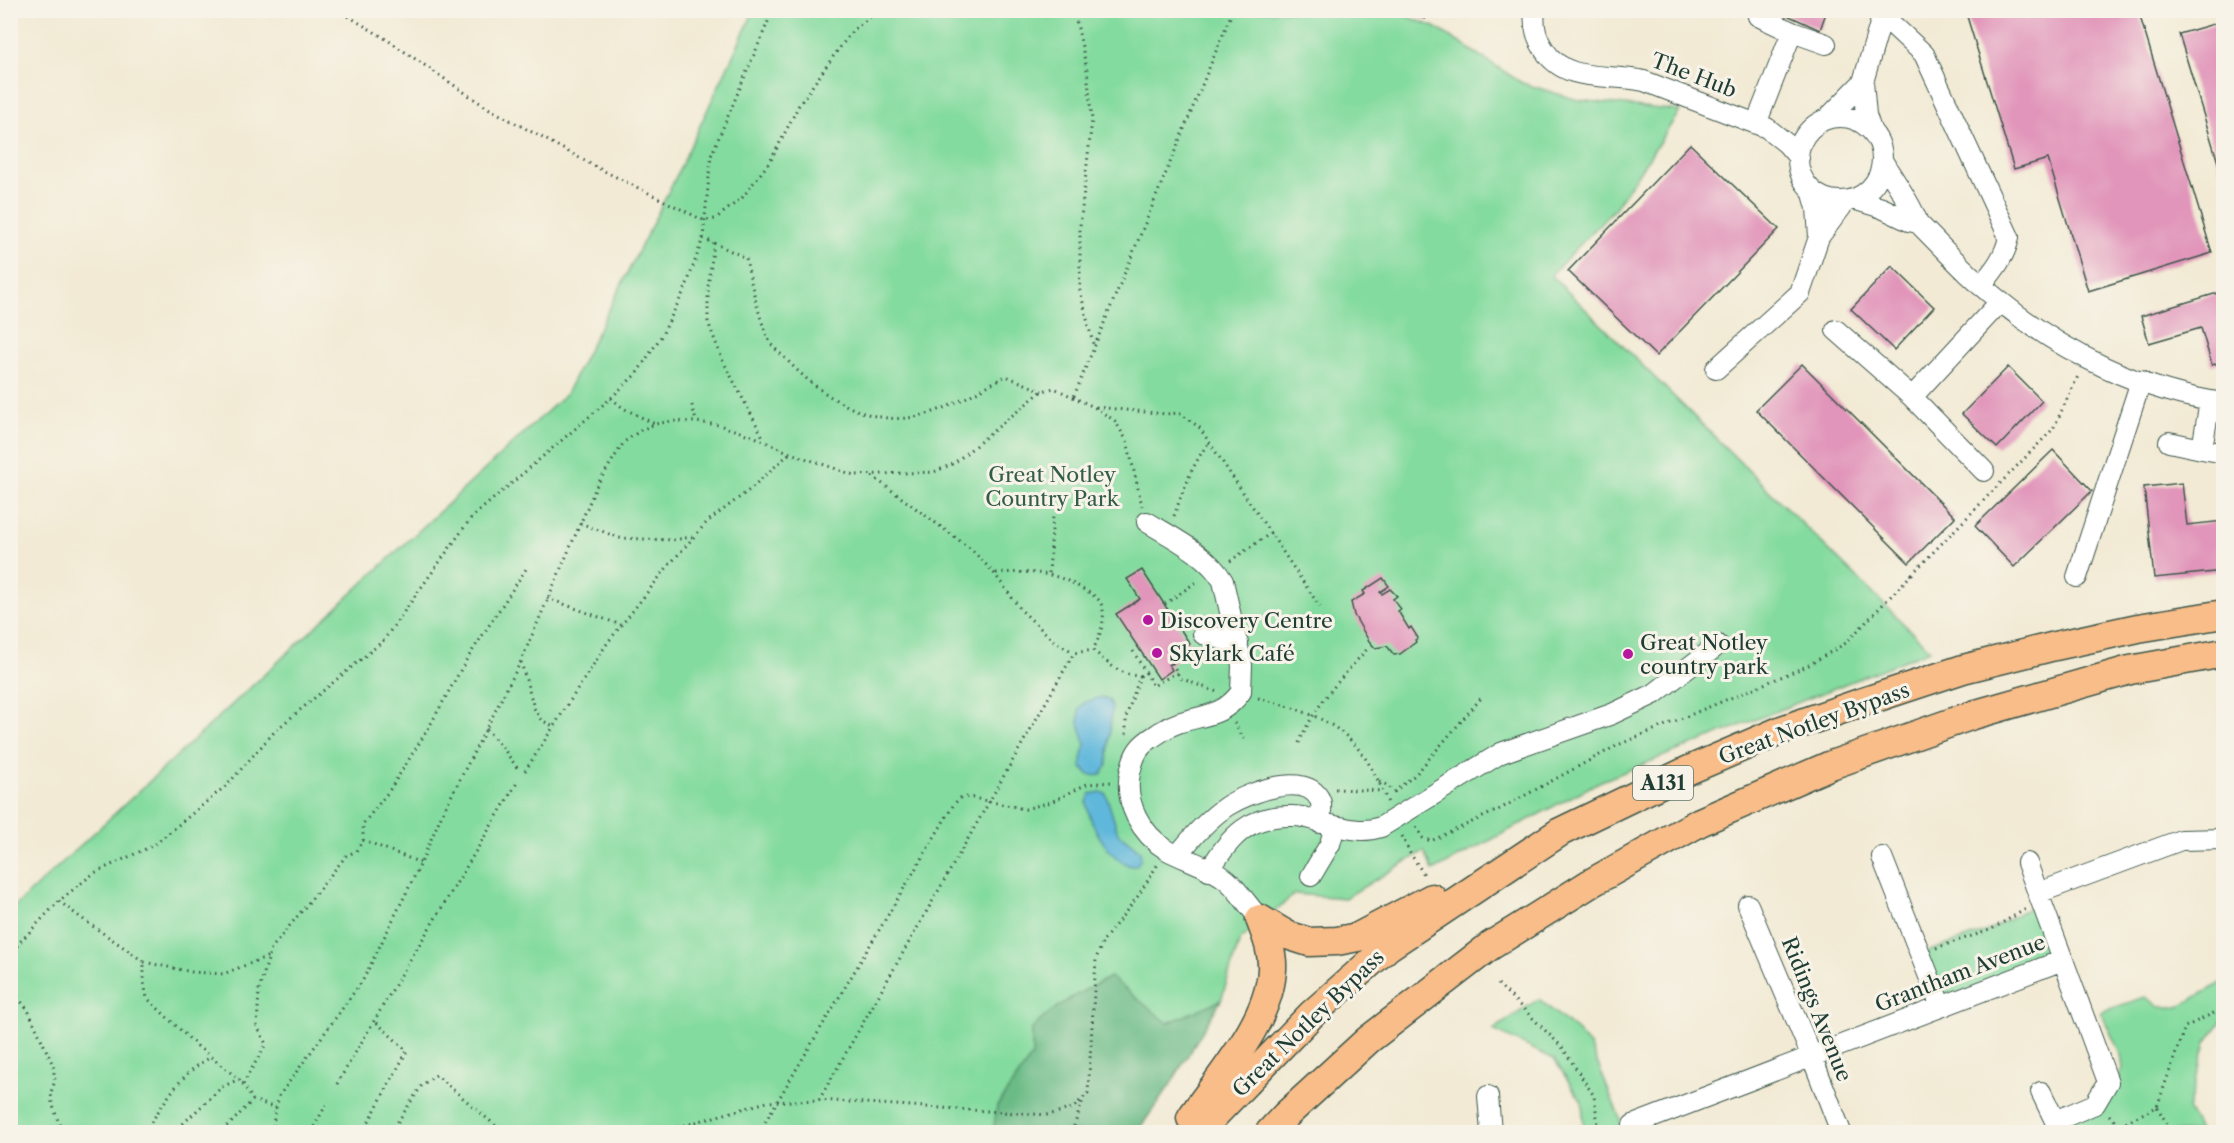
<svg xmlns="http://www.w3.org/2000/svg" width="2234" height="1143" viewBox="0 0 2234 1143" font-family="'Libre Caslon Text',serif">
<style>
.green{fill:#84db9f;stroke:#528c6a;stroke-width:1.5}
.forest{fill:#6bbb86;stroke:#457c5d;stroke-width:1.5}
.water{fill:#5eb7db;stroke:#3e7a88;stroke-width:1.5}
.building{fill:#e195ba}
.lines{fill:none;stroke-linecap:round;stroke-linejoin:round}
.minor-casing{stroke:#3f574c;stroke-width:22}
.highway-casing{stroke:#3f574c;stroke-width:31}
.path{stroke:#3f574c;stroke-width:3;stroke-dasharray:1.5 4.5;stroke-linecap:butt}
.minor{stroke:#fff;stroke-width:20}
.highway{stroke:#f8bd88;stroke-width:28}
.poi-dot{fill:#b5179e;stroke:#f7f3e8;stroke-width:2}
.labels{text-anchor:middle;dominant-baseline:central;stroke-width:6;stroke-linejoin:round;paint-order:stroke}
.shield{fill:#f7f3e8;stroke:#60746a;stroke-width:1.5}
.shield-label{font-size:20px;font-weight:bold;fill:#1f3d34}
.street-label{font-size:21px;fill:#1f3d34;stroke:#f7f3e8}
.park-label{font-size:21px;fill:#335d49;stroke:#f7f3e8}
.poi-label{font-size:21px;fill:#1f3d34;stroke:#f7f3e8;text-anchor:start}
</style>
<rect width="100%" height="100%" fill="#f7f3e8"/>
<filter id="ink" filterUnits="userSpaceOnUse"><feTurbulence type="fractalNoise" baseFrequency=".0167" numOctaves="2"/><feDisplacementMap in="SourceGraphic" scale="12" xChannelSelector="R" yChannelSelector="G"/><feConvolveMatrix kernelMatrix="1 2 1 2 8 2 1 2 1" color-interpolation-filters="sRGB"/></filter>
<filter id="wash" filterUnits="userSpaceOnUse"><feTurbulence type="fractalNoise" baseFrequency=".008" numOctaves="4" result="noise"/><feDisplacementMap in="SourceGraphic" scale="24" xChannelSelector="R" yChannelSelector="G"/><feGaussianBlur stdDeviation="1.35" result="paint"/><feColorMatrix in="noise" values="0 0 0 0 0 0 0 0 0 0 0 0 0 0 0 0 0 1.4 0 .05"/><feComposite in="paint" operator="in"/></filter>
<g filter="url(#wash)">
<rect width="100%" height="100%" fill="#f2ead4"/>
<path class="green" d="M754,11H1393L1435,27L1522,83L1578,100L1680,111L1615,208L1551,275L1930,650L1599,782L1433,871L1424,851L1345,898L1295,894L1240,940L1221,1000L1170,1085L1137,1132H11L10,911L566,394L672,185Z
M2042,900L2063,960L1941,1007L1921,954L1990,930Z
M2223,982V1019L2206,1042L2188,1109L2200,1132H2037L2102,1105L2115,1088L2123,1069L2121,1056L2101,1012L2145,997L2160,1007H2178Z
M1539,999L1578,1032L1591,1047L1620,1119L1623,1132H1584L1582,1102L1554,1059L1493,1030Z"/>
<path class="forest" d="M1110,977L1168,1023L1221,1000L1170,1085L1137,1132H993L997,1106L1032,1056V1029C1054,1005 1081,992 1110,977Z"/>
<path class="water" d="M1102,697L1109,700L1112,706L1107,766L1101,775H1089L1081,767L1085,743L1079,723V708L1085,702Z
M1101,792L1106,794L1118,833L1140,851L1141,859L1136,866C1114,868 1087,823 1087,802C1087,801 1090,795 1090,794Z"/>
<g id="blocks">
<path class="building" d="M1404,10H1429L1425,19Z
M1776,10H1827L1820,30Z
M1965,10H2138L2212,253L2088,291L2048,159L2014,169Z
M2224,21V179H2223L2179,34Z
M1690,144L1779,229L1656,356L1568,271Z
M1892,266L1934,307L1894,350L1851,309Z
M2224,291V361L2212,365L2201,328L2149,343L2141,316Z
M1802,364L1955,517L1909,563L1756,410Z
M2008,367L2042,401L1997,448L1962,414Z
M2053,450L2092,491L2014,567L1975,526Z
M2182,483L2187,525L2224,521V571L2154,578L2144,487Z
M1142,570L1190,644L1176,653L1179,658L1169,665L1172,670L1159,679L1116,614L1140,599L1127,579Z
M1383,578L1389,586L1380,592L1382,594L1390,589L1397,596L1393,599L1401,609L1398,611L1409,629L1411,627L1418,638L1415,640L1416,642L1400,654L1394,655L1387,646L1375,648L1369,641L1354,615L1351,602L1365,594L1363,591Z"/>
</g>
</g>
<g filter="url(#ink)">
<use href="#blocks" fill-opacity="0" stroke="#3f574c" stroke-width="1.5"/>
<g class="lines">
<defs>
<path id="minor" d="M1535,10C1533,26 1536,38 1545,51C1567,84 1610,73 1644,81L1767,128L1787,144L1799,158
M1882,15L1924,54L2009,237C2005,257 1994,270 1981,286
M1758,16L1792,32
M1863,82L1866,115L1871,130
M1798 159a42 42 0 1 1 84 0a42 42 0 1 1-84 0Z
M1827,119L1863,82L1884,10
M1756,124L1792,32L1826,44
M1882,160C1894,181 1910,201 1918,223C1945,250 1971,279 2001,302C2063,353 2143,392 2224,403
M1812,190L1817,208L1819,237
M1853,199L1882,208L1909,221L1918,223
M1836,330L1912,397L1984,471
M1716,369L1800,293L1819,237L1846,201
M1912,397L2000,302
M2210,401L2202,449L2224,453
M2169,442L2202,449
M1147,522C1173,538 1207,554 1223,581L1242,665L1241,692C1218,724 1190,712 1162,731C1155,736 1145,741 1140,748C1134,755 1132,764 1130,773C1124,803 1141,834 1167,850C1185,860 1212,867 1228,881C1238,890 1250,908 1260,919
M2077,577L2141,381
M1203,634L1238,643
M1178,855C1192,837 1208,819 1227,806C1248,793 1306,770 1320,800C1323,806 1320,817 1320,823
M1882,857L1941,1007
M2027,863L2038,893
M1209,871C1230,836 1250,814 1294,816C1307,816 1321,823 1335,826C1353,829 1362,833 1381,827L1501,753L1612,714L1654,694L1718,645
M1311,876L1330,844L1335,826
M1748,905L1812,1057L1841,1132
M2041,1092L2055,1121L2095,1104L2108,1082L2063,960
M1488,1096L1491,1132
M1634,1132L1633,1125L2063,960L2038,893L2181,840L2224,839"/>
<path id="highway" d="M1260,919L1287,935L1309,942L1337,941L1358,937L1432,898
M1191,1118C1220,1076 1270,1021 1272,969C1273,952 1266,935 1260,919
M1198,1132L1312,1014L1389,946L1560,832L1689,770L1782,730L1857,704L1963,669L2055,646L2138,628L2224,614
M1270,1132L1285,1116L1368,1040L1490,946L1591,883L1700,822L1831,765L1973,715L2130,670L2224,653"/>
</defs>
<use href="#minor" class="minor-casing"/>
<use href="#highway" class="highway-casing"/>
<path class="path" d="M338,10L386,39L486,107L598,168L703,220L715,219L742,198L771,160L799,105L835,54L853,30L879,10
M1074,10L1087,70L1092,120L1080,226V290L1094,348
M703,238L746,258C751,283 758,315 768,338C771,346 780,353 786,359C818,393 865,426 914,417C948,411 976,391 1006,376L1042,391
M714,243L708,287V322L722,359L764,439
M1074,396L1233,10
M611,398L623,408L655,424
M692,405L696,421
M1096,407L1166,414L1179,413L1199,427L1320,607
M872,476L971,549L994,573L1021,610L1054,641L1073,652
M1174,516C1183,490 1192,465 1209,442
M580,523L620,538L672,540L692,537
M1230,561L1271,533
M996,573C1029,572 1052,570 1081,588C1086,591 1092,594 1097,598C1110,611 1100,636 1093,650
M1049,573L1053,516
M1912,574L2053,429L2079,374
M547,598L621,625
M1165,604L1199,580
M1133,651L1146,673
M521,662L534,708L541,720L553,726
M1172,663L1180,678L1217,692
M1140,676L1146,673L1153,686L1178,672
M1258,698C1331,717 1359,731 1388,803
M1234,723L1244,739
M486,729L503,748L518,769
M1299,743C1314,706 1342,677 1369,647
M525,771L608,642L669,565L707,522L748,491L790,453
M1379,782L1387,785L1397,795
M1335,789L1383,791
M1394,792L1416,774L1482,697
M1416,827L1423,838L1431,841L1498,810L1618,745L1807,666L1846,643L1911,575L1909,573
M1402,836L1410,853L1425,876
M363,840L421,863
M59,901C86,923 116,941 144,962V983L147,998L196,1045L241,1081L253,1100L276,1108
M1936,948L1990,930L2026,909
M10,956L20,942L59,901L94,873L154,845L227,785L276,730L383,641L471,518L611,398L637,373L662,335L686,287L703,238L711,156L773,10
M144,962L192,972L223,974L269,956
M1498,984L1562,1047L1594,1096L1599,1132
M10,988L28,1010L53,1065L55,1081L51,1092L52,1103L62,1132
M243,1084L266,1044L257,1026L259,990L271,949L346,856L356,851L363,840V824L389,791L428,729L465,662L528,566
M337,1084L401,975L517,783
M819,1100L1074,653L1093,650C1108,663 1119,675 1140,676L1126,717V737
M2157,1107L2172,1132
M2109,1115L2121,1126
M148,1127C165,1102 182,1070 212,1057
M174,1132L222,1087L239,1079
M216,1132L229,1125L253,1100
M264,1132H266
M273,1132L274,1117L279,1096L363,980L421,863L441,816L521,661L597,485L624,442L641,430L655,424L673,421L696,422L719,425L755,437L790,453L854,475L934,472L953,464L1042,391L1054,388L1094,407L1115,421L1127,441L1142,506
M311,1132L326,1105
M363,1132L407,1051L375,1021
M391,1132L422,1085L436,1075L503,1132
M661,1132L767,1102L819,1100L1048,1115L1073,1108L1088,1093L1096,959L1103,941L1138,896L1158,864
M759,1132L954,804L960,798L969,797L1025,809L1051,802L1087,784L1112,782
M1072,1132L1084,1097
M1607,1132L1617,1130
M2104,1132L2157,1107L2185,1027L2224,1008"/>
<use href="#minor" class="minor"/>
<use href="#highway" class="highway"/>
</g>
</g>
<g class="poi-dot">
<circle cx="1148" cy="620" r="6"/>
<circle cx="1157" cy="653" r="6"/>
<circle cx="1628" cy="654" r="6"/>
</g>
<g class="labels">
<rect class="shield" x="1633" y="766" width="60" height="34" rx="4.5"/>
<g class="shield-label">
<text x="1663" y="783">A131</text>
</g>
<g class="street-label">
<text transform="translate(1694 75) rotate(21)">The Hub</text>
<text transform="translate(1814 723) rotate(-20)">Great Notley Bypass</text>
<text transform="translate(1960 973) rotate(-21)">Grantham Avenue</text>
<text transform="translate(1817 1009) rotate(68)">Ridings Avenue</text>
<text transform="translate(1308 1023) rotate(-44)">Great Notley Bypass</text>
</g>
<g class="park-label">
<text x="1052" y="474">Great Notley<tspan x="1052" dy="24">Country Park</tspan></text>
</g>
<g class="poi-label">
<text x="1160" y="620">Discovery Centre</text>
<text x="1640" y="642">Great Notley<tspan x="1640" dy="24">country park</tspan></text>
<text x="1169" y="653">Skylark Café</text>
</g>
</g>
<rect width="2234" height="1143" fill="none" stroke="#f7f3e8" stroke-width="36"/>
</svg>
